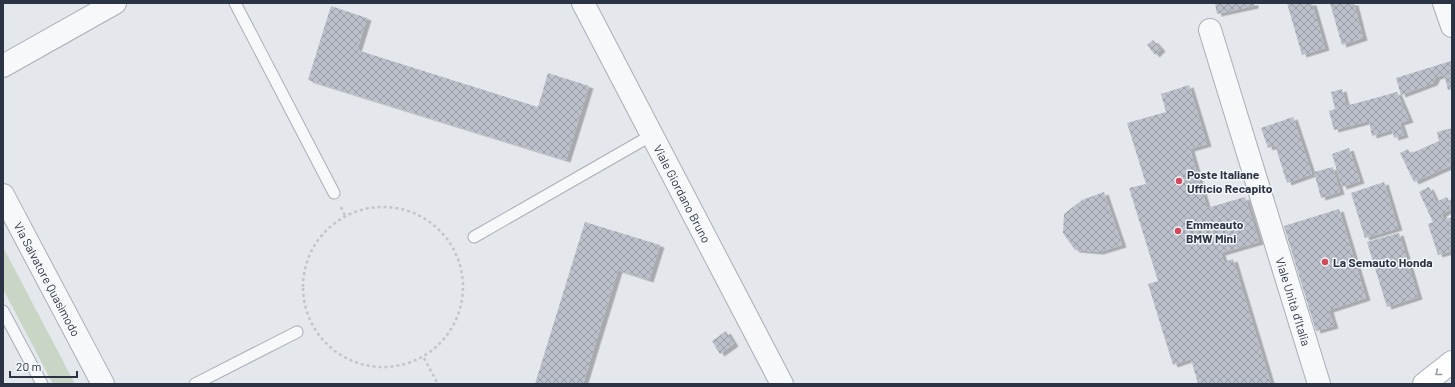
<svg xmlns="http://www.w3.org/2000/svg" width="1455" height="387" viewBox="0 0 1455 387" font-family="Barlow,sans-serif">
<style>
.green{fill:#c9d6c5}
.building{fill:url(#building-cross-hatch);filter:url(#shadow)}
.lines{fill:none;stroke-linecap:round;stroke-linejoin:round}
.lane-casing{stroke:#a9aeb7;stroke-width:13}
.street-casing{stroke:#a9aeb7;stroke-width:24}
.secondary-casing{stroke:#a9aeb7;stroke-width:24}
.path{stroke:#c2c5cb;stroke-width:2.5;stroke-dasharray:3 3;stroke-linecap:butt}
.lane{stroke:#f7f8fa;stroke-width:11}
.street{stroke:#f7f8fa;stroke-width:22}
.secondary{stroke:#fff;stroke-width:22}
.oneway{stroke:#959aa2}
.poi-dot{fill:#d1495b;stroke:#f4f6f9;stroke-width:1.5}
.labels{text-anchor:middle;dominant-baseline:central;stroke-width:3;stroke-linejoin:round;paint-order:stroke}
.poi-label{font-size:12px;font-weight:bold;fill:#2b3445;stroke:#f4f6f9;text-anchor:start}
.street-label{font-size:12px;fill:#2b3445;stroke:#f4f6f9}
</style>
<defs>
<pattern id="building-cross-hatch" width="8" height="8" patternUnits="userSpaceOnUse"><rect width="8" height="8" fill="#bbc0ca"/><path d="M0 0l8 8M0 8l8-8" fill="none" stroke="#989da6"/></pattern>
<filter id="shadow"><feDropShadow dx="4.5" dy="2.5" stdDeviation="0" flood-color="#0004"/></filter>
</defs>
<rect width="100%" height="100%" fill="#e4e7ec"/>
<path class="green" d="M3,247L75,384H53L3,289Z"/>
<path class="building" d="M1215,3H1254V6L1217,14Z
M1287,3H1312L1325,48L1302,55Z
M1330,3H1354L1363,38L1342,45Z
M331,6L367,18L357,50L538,107L548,73L589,86L566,160L308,80Z
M1153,40L1161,49L1155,55L1147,45Z
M1451,61L1452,89L1448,90L1444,75L1436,77L1433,83L1401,95L1396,78Z
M1189,85L1207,144L1190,149L1207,208L1245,197L1259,242L1221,253L1224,262L1233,259L1271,384H1198L1191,359L1173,365L1148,284L1158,281L1129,188L1146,184L1127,123L1166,112L1161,94Z
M1342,89L1346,106L1397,92L1409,120L1400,123L1404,135L1394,138L1392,130L1372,136L1369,121L1334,130L1329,111L1335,109L1331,92Z
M1293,117L1312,174L1287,183L1275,145L1268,148L1261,128Z
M1452,128V165L1414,182L1400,153L1408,149L1410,154L1439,141L1437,132Z
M1349,148L1360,181L1342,187L1332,154Z
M1333,167L1340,192L1321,198L1314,172Z
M1384,182L1398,228L1365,238L1351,193Z
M1429,187L1436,202L1447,197L1452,208V209L1442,214L1444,220L1452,217V251L1438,255L1428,224L1433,222L1419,192Z
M1104,192L1122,245L1099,252L1075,250L1063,233L1064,214L1082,200Z
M1339,209L1366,298L1329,310L1334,326L1316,331L1284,226Z
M585,222L660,245L649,280L618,270L583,384H535Z
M1399,233L1418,297L1387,307L1367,242Z
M726,331L734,344L720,354L712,341Z"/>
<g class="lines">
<defs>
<path id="lane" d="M235,3L334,193
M474,237L652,135
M3,311L42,384
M195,384L297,332"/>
<g id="street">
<path id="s1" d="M583,3L782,384"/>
<path d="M1444,3L1452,26"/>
<path id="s2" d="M1210,30L1319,384"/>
<path d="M3,66L115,3"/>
<path id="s3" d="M3,195L103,384"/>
</g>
<path id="secondary" d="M1424,384L1452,362"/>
</defs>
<use href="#lane" class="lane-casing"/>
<use href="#street" class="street-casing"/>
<use href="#secondary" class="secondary-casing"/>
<path class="path" d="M303 287a80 80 0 1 1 160 0a80 80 0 1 1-160 0Z
M341,207L345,216
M424,358L438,384"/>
<use href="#lane" class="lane"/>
<use href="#street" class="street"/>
<use href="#secondary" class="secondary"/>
</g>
<defs><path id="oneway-chevron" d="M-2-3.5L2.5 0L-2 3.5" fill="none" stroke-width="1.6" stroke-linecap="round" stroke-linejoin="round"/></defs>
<use class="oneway" href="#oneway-chevron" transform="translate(1438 373) rotate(141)"/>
<g class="poi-dot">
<circle cx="1179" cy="181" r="4"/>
<circle cx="1178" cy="231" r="4"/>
<circle cx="1325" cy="262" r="4"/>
</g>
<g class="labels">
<g class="poi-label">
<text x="1187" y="174">Poste Italiane<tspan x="1187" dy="14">Ufficio Recapito</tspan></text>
<text x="1186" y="224">Emmeauto<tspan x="1186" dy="14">BMW Mini</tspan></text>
<text x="1333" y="262">La Semauto Honda</text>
</g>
<g class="street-label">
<text stroke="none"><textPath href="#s1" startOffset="215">Viale Giordano Bruno</textPath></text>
<text stroke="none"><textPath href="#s3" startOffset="95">Via Salvatore Quasìmodo</textPath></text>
<text stroke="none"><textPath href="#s2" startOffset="284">Viale Unità d'Italia</textPath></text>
</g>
</g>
<rect width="1455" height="387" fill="none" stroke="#2b3445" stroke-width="8"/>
<path d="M10 371v6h67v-6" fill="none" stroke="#2b3445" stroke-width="2"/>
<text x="16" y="371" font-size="12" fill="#2b3445" stroke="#f4f6f9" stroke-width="3" paint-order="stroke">20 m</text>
</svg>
